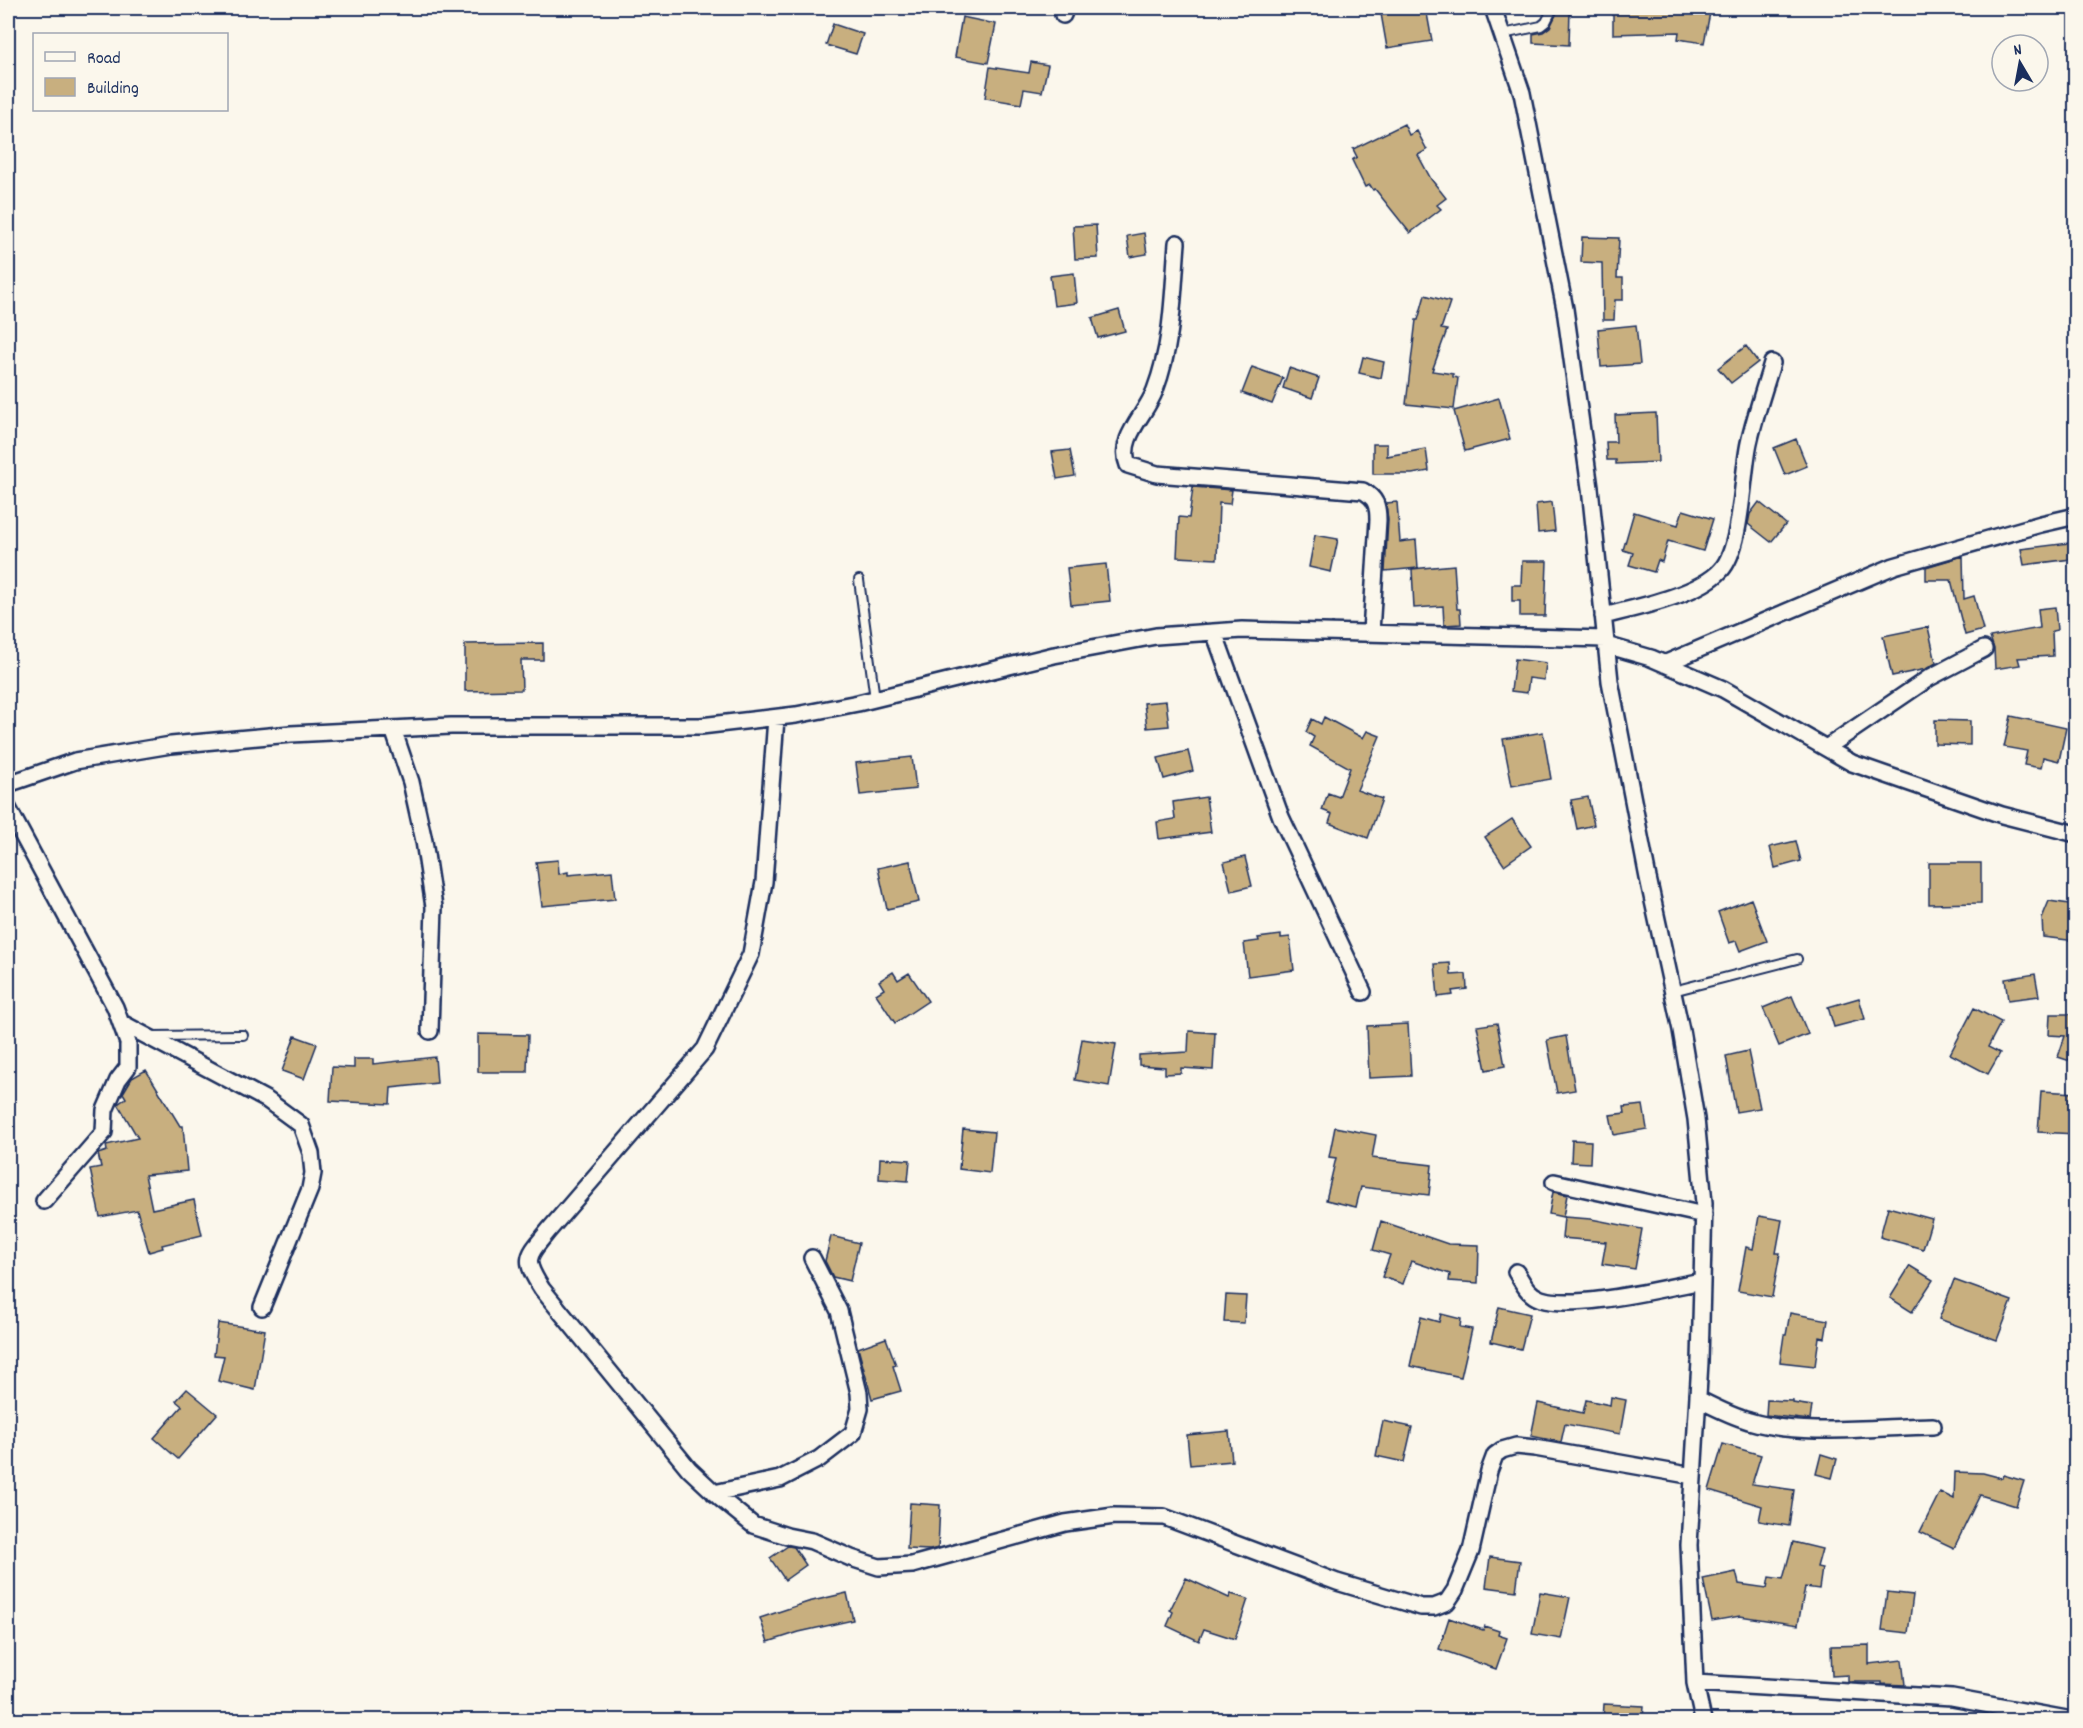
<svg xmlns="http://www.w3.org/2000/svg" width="2083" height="1728" viewBox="0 0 2083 1728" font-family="Dekko,sans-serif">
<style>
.building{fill:#c8af7f;stroke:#1b2f5e;stroke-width:1.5}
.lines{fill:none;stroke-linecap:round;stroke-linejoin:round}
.service-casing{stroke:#1b2f5e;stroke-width:12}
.minor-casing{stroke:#1b2f5e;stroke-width:20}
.service{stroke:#fbf7ec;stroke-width:8}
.minor{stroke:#fbf7ec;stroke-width:15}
</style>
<rect width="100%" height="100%" fill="#fbf7ec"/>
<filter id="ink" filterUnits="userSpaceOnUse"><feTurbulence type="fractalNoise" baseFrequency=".0167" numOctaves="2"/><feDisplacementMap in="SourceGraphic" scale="12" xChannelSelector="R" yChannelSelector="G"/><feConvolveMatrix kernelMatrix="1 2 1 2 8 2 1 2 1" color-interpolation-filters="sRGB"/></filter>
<g filter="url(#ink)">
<path class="building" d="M1380,8H1426L1432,41L1387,48Z
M1613,8H1711L1704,43L1678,39L1679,32L1613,34Z
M1559,9H1570L1569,45L1533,43V34L1543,32L1550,27Z
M962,17L996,24L988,63L955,57Z
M833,24L863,34L856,54L826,45Z
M1031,62L1048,65L1042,92L1024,89L1021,104L985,98L990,67L1029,73Z
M1404,124L1409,135L1417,131L1427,150L1418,155L1431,179L1446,198L1437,205L1441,209L1410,233L1375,189L1373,190L1370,185L1365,187L1352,160L1357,157L1353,149Z
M1096,225L1098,258L1075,259L1073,226Z
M1144,233L1147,254L1130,257L1127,236Z
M1582,237L1619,238L1617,278H1623V300H1615L1614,320H1603L1602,263L1581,262Z
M1074,273L1077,303L1054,306L1050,276Z
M1425,295L1450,302L1441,329L1447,330L1432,371L1453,374V377L1458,378L1454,409L1406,404L1416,320H1418Z
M1119,310L1125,331L1098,338L1092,318Z
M1636,325L1640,364L1601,367L1598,329Z
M1746,346L1758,362L1731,383L1718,368Z
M1363,357L1384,362L1381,378L1359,373Z
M1252,367L1283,378L1272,404L1242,393Z
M1289,368L1319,378L1312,398L1283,388Z
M1499,398L1510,439L1465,451L1454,411Z
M1656,413L1658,462L1616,464V460H1607L1606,442H1616L1615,415Z
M1796,439L1807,466L1785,475L1774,448Z
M1373,444H1387V456L1426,449L1429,471L1412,474H1373Z
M1070,450L1075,476L1057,479L1052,452Z
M1193,487L1232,490L1230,504L1219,503L1217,559L1177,557L1179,517L1189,518Z
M1397,502L1400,542L1416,540L1418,568L1385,571L1388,520L1386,503Z
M1552,502L1555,531L1538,533L1536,504Z
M1759,502L1786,524L1771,542L1748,524L1750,514Z
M1683,510L1713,519L1703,551L1668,541L1662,562L1658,560L1654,572L1629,565L1633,553L1623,550L1634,512L1678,525Z
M1315,535L1338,539L1331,572L1309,567Z
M2069,543L2071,559L2024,565L2021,549Z
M1963,556L1964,599L1974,596L1983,630L1965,635L1951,580H1926V567Z
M1522,561H1547L1545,616H1520V601H1512V585H1521Z
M1106,564L1110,601L1071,605L1067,568Z
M1454,565L1457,609H1460L1461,624L1444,625L1443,606L1414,608L1412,569Z
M2055,607L2057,630L2052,631L2053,656L2018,658L2020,665L1995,669L1994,649L1990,637L2040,628L2038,609Z
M1928,627L1936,663L1926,669L1892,676L1883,636Z
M543,643V660H521L522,690L465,691V644Z
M1515,659L1546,663L1544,680L1529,678L1527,693L1511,691Z
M1166,701L1169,726L1147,728L1144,703Z
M2011,716L2066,728L2059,761L2043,757L2041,768L2024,765L2027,751L2004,747Z
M1324,717L1363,738L1367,731L1380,736L1357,790L1382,799L1368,838L1329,823L1332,814L1322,810L1328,793L1339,797L1350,768L1310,746L1314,737L1306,732L1312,719L1321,724Z
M1935,720L1970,721V745L1935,744Z
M1543,732L1551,779L1512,786L1503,739Z
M1188,751L1193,771L1164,779L1158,758Z
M912,757L916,789L860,795L856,763Z
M1206,797L1211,832L1159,839L1157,822L1175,819L1173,802Z
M1588,797L1594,825L1577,829L1571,800Z
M1512,819L1531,846L1504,865L1485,837Z
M1796,841L1801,861L1775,868L1770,847Z
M1245,857L1252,886L1231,891L1224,862Z
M558,860L559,874L568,872V875L612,871L615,899L542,906L536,862Z
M910,861L919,902L887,909L878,868Z
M1929,863H1981V903L1929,904Z
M1751,899L1767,941L1740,951L1736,941L1729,943L1718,912Z
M2049,901L2076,905V941L2043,937L2042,918Z
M1281,935V938L1290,937L1294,970L1248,976L1244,943L1259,941L1258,938Z
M1450,963L1451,975L1466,974L1467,989L1452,991L1453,995L1438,997L1435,964Z
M893,972L898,980L909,973L928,1001L895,1023L876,994L884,989L879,981Z
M2035,974L2039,996L2008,1000L2005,979Z
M1792,996L1808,1034L1779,1046L1763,1008Z
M1859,998L1865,1019L1834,1027L1828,1007Z
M1974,1008L2001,1022L1988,1047L2000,1053L1988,1074L1950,1054Z
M2073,1013H2076V1063L2058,1057L2065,1036L2049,1035L2050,1014H2073Z
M1497,1023L1505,1066L1486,1070L1477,1026Z
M1408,1024L1411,1076L1369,1078L1367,1026Z
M1189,1031L1215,1033L1213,1070L1181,1068V1073L1165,1074V1067L1139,1065V1055L1188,1052Z
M478,1034L528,1035L527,1072H478Z
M295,1036L317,1044L304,1079L282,1071Z
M1566,1036L1575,1090L1557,1093L1547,1040Z
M1082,1039L1116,1044L1109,1086L1075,1080Z
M1748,1051L1760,1108L1736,1112L1726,1056Z
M435,1057L437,1083L391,1088L390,1104L330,1101L332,1067L354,1068V1059H373V1064Z
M146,1070L180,1126H183L187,1171L145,1175L152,1209L194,1200L202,1235L162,1245L163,1248L149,1252L137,1210L100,1217L90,1169L101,1167L98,1154L107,1151L106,1145L138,1138L118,1104L126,1098L123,1093L132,1078Z
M2041,1091L2076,1093V1134L2038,1132Z
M1643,1105L1647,1129L1614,1135L1610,1115L1625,1113L1624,1107Z
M1335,1127L1376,1135L1372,1158L1432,1165L1429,1195L1361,1187L1356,1207L1326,1200L1336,1158L1329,1157Z
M963,1129L994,1132L990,1173L959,1169Z
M1572,1140L1591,1141L1590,1163L1571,1162Z
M880,1158L910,1160L908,1181L879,1179Z
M1553,1192L1567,1195L1563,1217L1549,1214Z
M1888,1207L1932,1219L1923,1249L1880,1237Z
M1759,1216L1782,1220L1776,1253H1780L1772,1297L1738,1291L1746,1247L1753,1249Z
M1564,1217L1591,1219L1642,1229L1635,1269L1602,1264L1606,1242L1562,1238Z
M1381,1221L1448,1244L1479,1245L1478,1283L1449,1281L1450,1274L1411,1261L1403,1284L1382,1277L1390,1255L1373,1250Z
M831,1236L859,1243L850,1281L833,1277L825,1261Z
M1910,1266L1933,1280L1912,1312L1890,1298Z
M1954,1280L2012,1301L1997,1340L1939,1319Z
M1226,1295L1246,1296L1244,1323L1224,1322Z
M1499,1307L1530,1314L1521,1349L1491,1342Z
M1790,1313L1828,1320L1825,1338L1819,1337L1815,1366L1780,1362L1784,1335H1786Z
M1441,1314L1461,1319L1460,1327L1472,1329L1461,1377L1410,1366L1421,1317L1439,1322Z
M218,1323L265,1330L255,1390L218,1381L224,1356L214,1355Z
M886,1338L896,1365L893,1366L901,1391L872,1399L858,1348Z
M187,1389L217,1414L178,1459L154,1438L182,1406L176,1401Z
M1611,1397L1626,1400L1620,1434L1565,1424L1561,1442L1531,1436L1538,1403L1583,1413L1586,1400L1610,1405Z
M1767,1400L1793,1401V1403L1812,1406L1810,1420L1766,1415Z
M1383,1421L1412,1427L1404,1462L1376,1456Z
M1229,1431L1232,1461L1190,1465L1187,1435Z
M1723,1444L1761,1455L1752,1484L1794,1490L1789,1526L1759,1521L1762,1506L1709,1490Z
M1821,1454L1837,1459L1832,1478L1816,1474Z
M1955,1472L1983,1473L2002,1478L2003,1475L2024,1481L2016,1506L1980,1495L1954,1548L1920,1532L1940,1492L1954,1499Z
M910,1503L940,1505L938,1548L930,1550L907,1549Z
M1793,1542L1822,1549L1817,1567L1822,1568L1819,1589L1805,1587L1798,1625L1740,1616L1712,1621L1703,1579L1736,1572L1739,1584L1767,1588L1769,1577L1783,1579Z
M788,1546L794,1547L806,1565L785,1580L770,1558Z
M1490,1557L1520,1561L1516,1591L1486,1587Z
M1186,1578L1229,1598L1231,1594L1248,1599L1235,1639L1204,1629L1199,1641L1167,1626L1173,1612L1170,1610Z
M1540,1592L1570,1597L1561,1639L1532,1634Z
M1887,1592L1913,1595L1908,1633L1882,1630Z
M847,1593L853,1620L799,1632L768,1642L760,1618L808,1602Z
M1449,1618L1483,1630L1484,1626L1499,1631L1498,1635L1507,1638L1496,1669L1439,1649Z
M1869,1645V1664L1902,1660L1905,1685L1882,1684V1682H1848V1675L1832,1676L1831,1646Z
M1604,1704L1644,1706L1643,1720H1603Z"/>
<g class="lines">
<defs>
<path id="service" d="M1503,34L1541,26L1546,22L1553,8
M859,580L875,699
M1673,991L1797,959
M152,1036L243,1035"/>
<path id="minor" d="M1493,8L1522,93L1565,309L1590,488L1610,681L1648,878L1681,1030L1696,1119L1704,1203L1700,1362L1689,1545L1695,1683L1703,1720
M1063,15L1065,8
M1177,243C1173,293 1173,343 1155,390C1146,415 1117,438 1128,465L1157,474L1363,491C1376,498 1378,506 1378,520L1371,632
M1603,616C1635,608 1699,595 1721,570C1742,548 1742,475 1749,443C1755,416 1764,390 1772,363
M1214,632L1281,817L1363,992
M1606,645L1651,658L1723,689L1852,763L2002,815L2076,834
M1664,664L1894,566L2041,524L2076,516
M776,718L764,882L751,954L705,1049L549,1230C527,1257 522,1258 542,1289L689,1469L721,1499L753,1525L787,1536L812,1541L851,1558L879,1567L912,1565L1065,1523L1114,1516L1164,1517L1337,1582L1421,1607H1434L1447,1602L1455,1590L1471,1551L1489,1471L1495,1455L1502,1450L1516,1446L1535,1448L1693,1476
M393,729L411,782L424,841L434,907L430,1031
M1826,748L1929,678L1984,649
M8,784L75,761L171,745L291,734L451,726H701L796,715L858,703L1054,655L1156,636L1242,630L1605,639
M8,808L115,1007L128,1043V1067L118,1080L105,1110L104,1132L44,1201
M122,1023L267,1100L301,1125L311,1153L313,1173L310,1189L262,1307
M1554,1182L1704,1215
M1516,1272C1523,1283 1528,1295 1541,1299C1577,1310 1663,1288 1702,1281
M1698,1399C1714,1407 1731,1416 1749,1421C1801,1437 1878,1427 1933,1426
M714,1493L780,1479L819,1459L853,1433L860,1409L859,1393L839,1311L812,1258
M1695,1683L1952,1698L2072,1720"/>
</defs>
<use href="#service" class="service-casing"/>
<use href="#minor" class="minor-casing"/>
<use href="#service" class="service"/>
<use href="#minor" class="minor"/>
</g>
</g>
<rect width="2083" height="1728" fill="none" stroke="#fbf7ec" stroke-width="30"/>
<rect x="15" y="15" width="2053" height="1698" fill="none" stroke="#1b2f5e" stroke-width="2" filter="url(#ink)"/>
<rect x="33" y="33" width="195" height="78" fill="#fbf7ec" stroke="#a1a7b3" stroke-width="1.5"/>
<rect x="45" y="52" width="30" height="9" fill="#fbf7ec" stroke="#a1a7b3" stroke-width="1.5"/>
<text x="87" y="63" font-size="18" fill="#1b2f5e">Road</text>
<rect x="45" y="78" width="30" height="18" fill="#c8af7f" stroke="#a1a7b3" stroke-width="1.5"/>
<text x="87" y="93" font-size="18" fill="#1b2f5e">Building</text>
<g transform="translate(2020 63) rotate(350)"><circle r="28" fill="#fbf7ec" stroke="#a1a7b3" stroke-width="1.5"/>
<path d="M0-4.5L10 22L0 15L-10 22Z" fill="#1b2f5e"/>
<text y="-9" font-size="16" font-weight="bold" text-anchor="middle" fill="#1b2f5e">N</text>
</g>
</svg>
